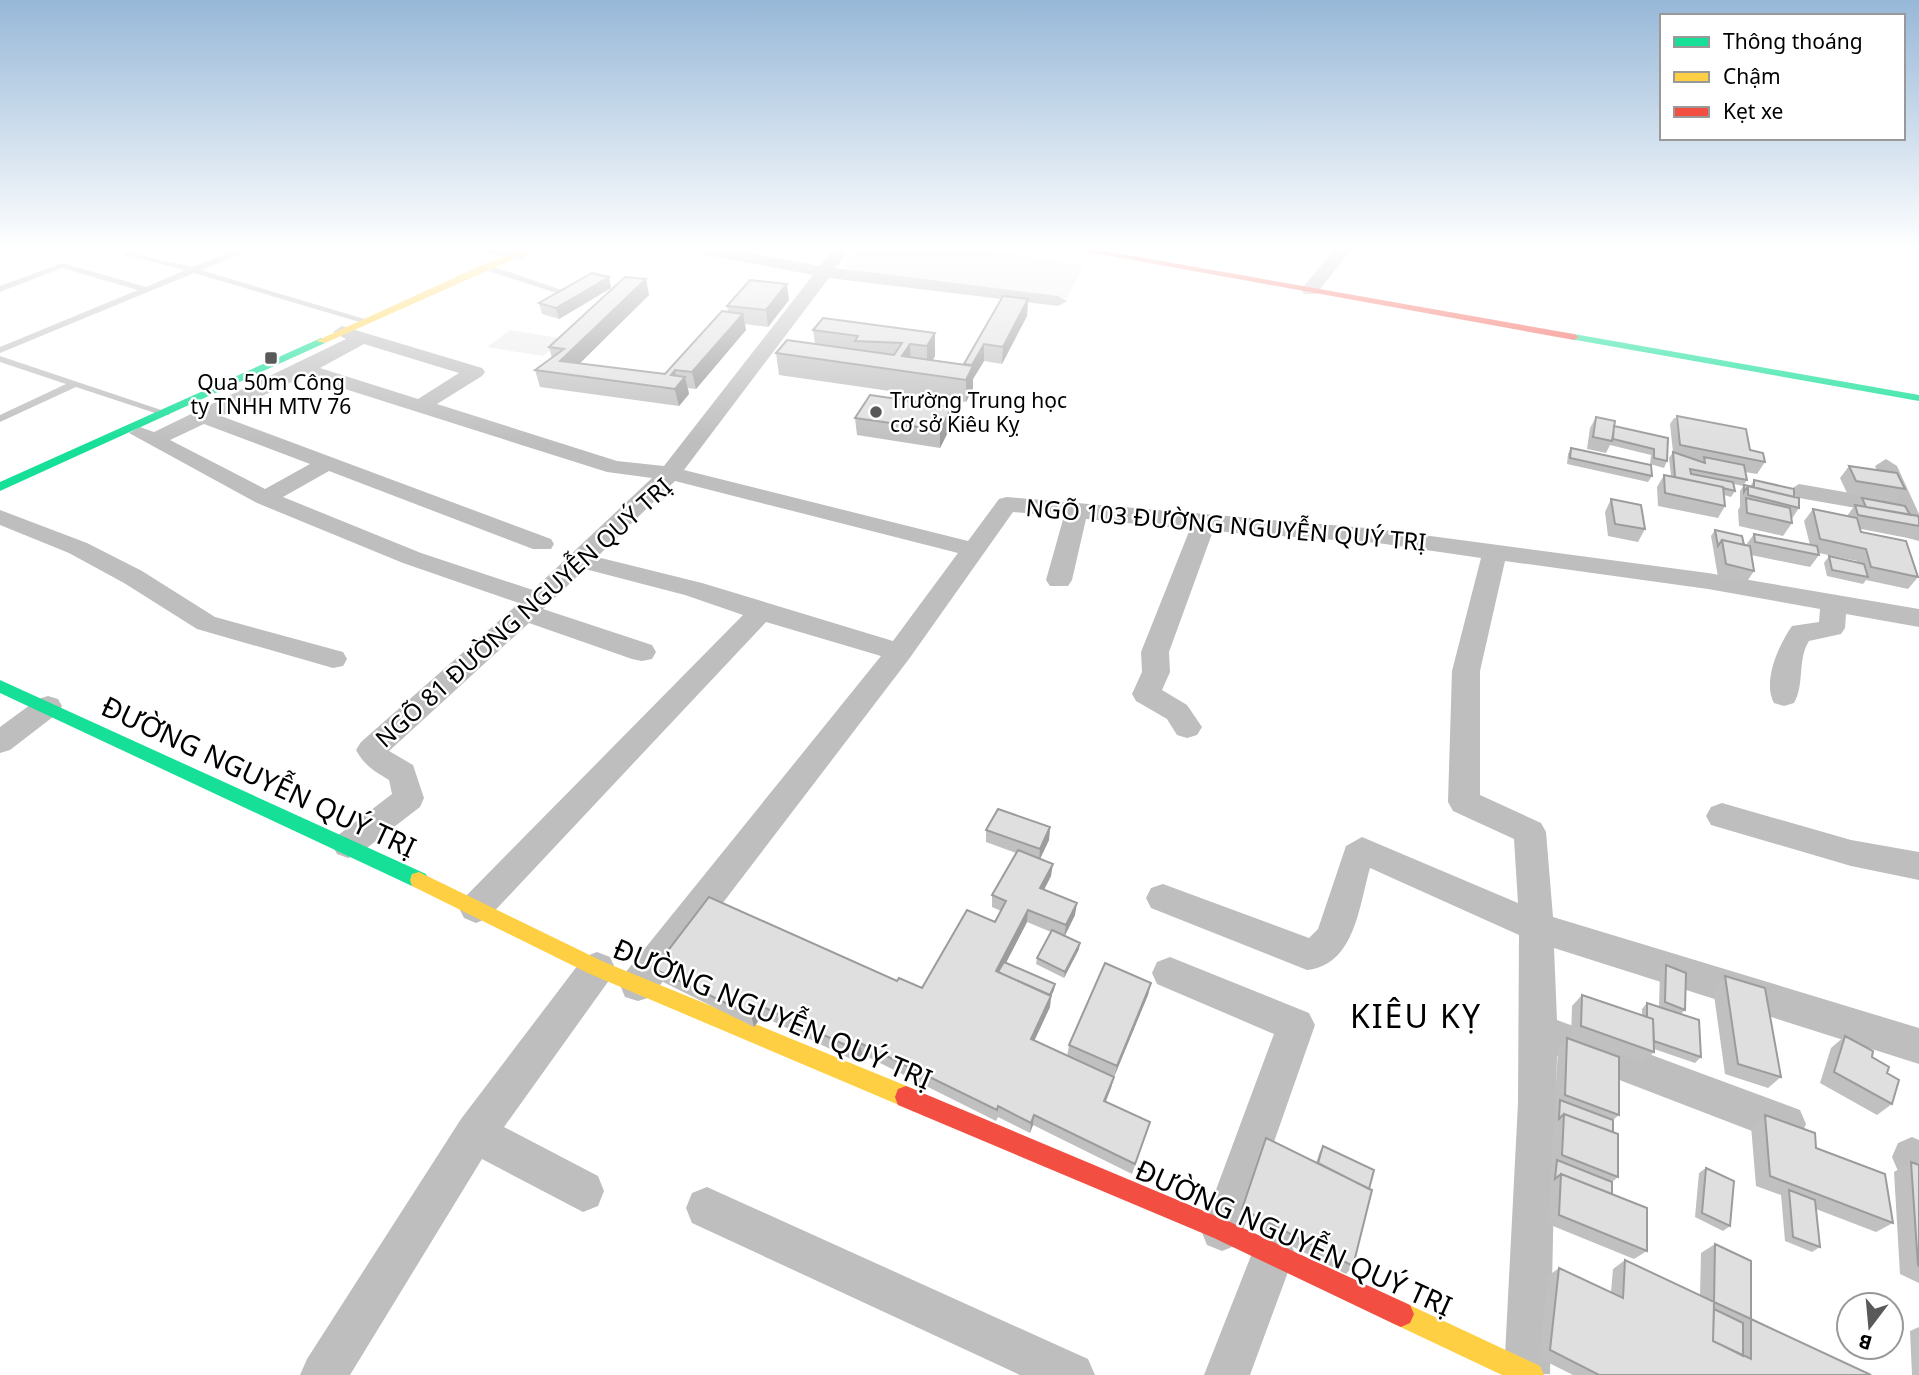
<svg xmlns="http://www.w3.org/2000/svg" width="1919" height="1375" viewBox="0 0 1919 1375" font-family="'Noto Sans',sans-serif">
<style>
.green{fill:#ececec}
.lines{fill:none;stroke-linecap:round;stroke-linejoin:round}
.lane{fill:#bebebe;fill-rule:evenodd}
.street{fill:#bebebe;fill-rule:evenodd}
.fast{fill:#16e098;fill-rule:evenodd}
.slow{fill:#ffcf43;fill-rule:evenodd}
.jam{fill:#f24e42;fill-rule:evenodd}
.wall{fill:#c0c0c0}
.shaded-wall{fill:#9c9c9c}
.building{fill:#dfdfdf;stroke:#9c9c9c;stroke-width:2;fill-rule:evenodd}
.poi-dot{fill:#595959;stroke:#fff;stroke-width:2.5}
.labels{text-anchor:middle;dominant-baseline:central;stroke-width:5;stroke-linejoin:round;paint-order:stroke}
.far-poi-label{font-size:21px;fill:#000;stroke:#fff}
.street-label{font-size:24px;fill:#000;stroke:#fff}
.near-street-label{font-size:28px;fill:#000;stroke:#fff}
.near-neighbourhood-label{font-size:32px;letter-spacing:2px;fill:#000;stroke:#fff}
</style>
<rect width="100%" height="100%" fill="#fff"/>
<path class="green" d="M855,250H994L1083,266L1067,298L849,271L845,264Z
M510,330L565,339L543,356L487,347Z"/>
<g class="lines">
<path class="lane" d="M237,250H249L201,270L371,321L363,323L194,273L0,353V347L138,290L62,268L0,292V286L62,263L146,287L185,270L124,255V251L192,267Z
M482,265H488L573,294L566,296L482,269Z
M0,356L170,413L169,415H161L76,387L0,422V415L66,384L0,362Z"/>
<path class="street" d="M484,250H522L529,255L521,260L486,253Z
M698,250H734L820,266L832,250H849L835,268L1058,296L1067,301L1058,306L829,278L684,470L968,541L999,499L1007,497L1378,529L1708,573L1919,609V627L1846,614L1845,628L1841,634L1809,641C1797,660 1805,684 1794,703L1784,706L1774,703C1762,682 1779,644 1792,626L1819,622L1820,609L1708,589L1505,561L1480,671V795L1541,823L1546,832L1553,917L1919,1028V1064L1554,948L1557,1020L1800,1110L1806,1124L1800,1138L1786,1144L1557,1056L1550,1374L1504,1375L1518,1103L1519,935L1370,868C1359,906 1355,965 1307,970L1151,908L1146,898L1151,888L1163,884L1309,938L1318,929L1346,846L1362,837L1518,903L1514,839L1453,811L1448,802L1452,671L1481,558L1378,543L1213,531L1169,652L1170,672L1162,690L1187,705L1202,727L1197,735L1187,738L1177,735L1167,719L1136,701L1132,694L1142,672L1141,652L1190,529L1086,519L1072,580L1068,586H1050L1046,580L1064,516L1013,512L909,659L651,997L638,1001L625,997L620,985L625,973L881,656L766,622L488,918L476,923L464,918L459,908L464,898L743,615L685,595L585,569L543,609L652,645L656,652L652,659L642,661L632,659L529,623L389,751L413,765L424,798L420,807L359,854L348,858L337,854L332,845L337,836L392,794L389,780C374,771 364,765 356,750L361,742L519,603L403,563L257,503L129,433L140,427L154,432L346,339L333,332L342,326L482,368L485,372L482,376L437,404L617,461L664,466L813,275L706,255ZM364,344L459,373L418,399L320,368ZM304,376L607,472L652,478L533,590L421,553L283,497L329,471L533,549H551L554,544L551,539L221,416ZM204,424L310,464L265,489L170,440ZM675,481L958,553L893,641L702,583L597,557Z
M1334,250H1351L1316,294H1304L1301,290L1304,286Z
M1886,459L1897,466L1919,514V541L1908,538L1896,515L1799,498L1788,491L1799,484L1890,500L1875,466Z
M0,510L87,543L142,571L215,617L343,652L347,659L343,666L333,668L197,629L124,583L69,553L0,525Z
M48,696L58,699L62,706L58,713L10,750L0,753V727L38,699Z
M1722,803L1851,840L1919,852V880L1851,866L1711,825L1706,816L1711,807Z
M597,952L610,957L615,968L610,979L504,1127L598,1176L604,1191L598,1206L583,1212L482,1159L350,1375H300L307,1359L461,1119L584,957Z
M1170,957L1309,1013L1315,1025L1243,1230L1237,1245L1222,1251L1207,1245L1201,1230L1274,1034L1157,984L1152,973L1157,962Z
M1912,1137L1919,1140V1180L1898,1171L1892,1157L1898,1143Z
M707,1187L1088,1359L1095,1375H1020L692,1223L686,1208L692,1193Z
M1273,1231L1288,1238L1295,1253L1250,1375H1204L1258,1238Z"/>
<path class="fast" d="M1574,334L1919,395V401L1570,339V335Z
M321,338L326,341L325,343L0,491V482Z
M0,680L426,874L428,880L426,886L419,888L412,886L0,693Z"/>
<path class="slow" d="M521,250H534L325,343L316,341L482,265Z
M419,872L604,962L914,1089L917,1097L914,1105L906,1108L590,974L412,886L410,880L412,874Z
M1401,1301L1540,1366L1544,1375H1502L1392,1323L1388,1314L1392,1305Z"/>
<path class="jam" d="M1078,250H1099L1574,334L1579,337L1574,340Z
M906,1086L1230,1222L1410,1305L1414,1314L1410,1323L1401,1327L1392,1323L1214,1238L898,1105L895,1097L898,1089Z"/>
</g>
<path class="wall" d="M646,279L649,295L580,363L665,374L728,312L727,306L789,300L768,327L745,324L746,330L696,389L688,388L689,394L679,406L540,387L535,370L552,358L549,347Z
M611,288L559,319L542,314L539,303Z
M1028,299L1027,316L1002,364L984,361L973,379V388L966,402L779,375L776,353L815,344L813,330L935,333V356L933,360L964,364Z
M1677,416L1750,450L1765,462L1757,474L1745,472L1747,480L1743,486L1734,484L1735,491L1731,497L1724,495L1725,506L1718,518L1658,506L1657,487L1664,475L1671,476L1669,458L1673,452L1670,424L1674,418H1676Z
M1596,417L1614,426L1668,438L1667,461L1664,468L1650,464L1651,455L1610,445L1606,453L1587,449L1590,428Z
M855,418L952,424L940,448L857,435Z
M1571,448L1652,476L1648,482L1567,464L1568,454Z
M1849,466L1905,489L1895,501L1847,493L1840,478Z
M1754,480L1794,497L1799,508L1791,520L1792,523L1783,536L1739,526L1738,510L1740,507V491L1744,485L1750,487Z
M1862,498L1919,519V531L1913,539L1861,529V532L1918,577L1908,589L1866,580L1863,584L1827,576L1824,563L1829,556L1857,562V561L1819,553V555L1810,567L1751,555L1754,571L1746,583L1718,577L1711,536L1715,530L1746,545L1754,534L1810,545L1804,521L1813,509L1847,516L1855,505L1858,506V504Z
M1611,499L1645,529L1638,542L1608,536L1605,512Z
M1050,827L1049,840L1040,859L1051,876L1044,889L1075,915L1065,936L1079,949L1064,978L1036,964L1037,958L1051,932L1027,922L1006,963L1054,990L1051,996L1050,1007L1034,1041L1067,1056L1069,1045L1151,983L1148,995L1114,1077L1111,1088L1106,1102L1150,1122L1132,1174L1033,1125L1030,1133L998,1117L996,1121L862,1054L857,1062L762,1016L754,1027L659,980L654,969L897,981L922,988L995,922L1001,911L992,907V895L1016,853L986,842V830Z
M1666,965L1685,1010L1681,1014L1701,1057L1695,1063L1654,1049V1052L1643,1063L1571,1038L1572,1006L1582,995L1642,1015V1009L1647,1003L1659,1007L1660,971Z
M1725,976L1781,1077L1768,1088L1725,1074L1713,988Z
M1845,1036L1872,1057L1887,1073L1892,1104L1877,1115L1820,1083L1831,1048Z
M1567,1038L1619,1115L1613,1120V1132L1618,1177L1612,1182V1194L1647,1251L1634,1259L1548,1224L1558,1049Z
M1765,1115L1816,1148L1893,1223L1876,1232L1816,1209L1820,1247L1812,1252L1785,1241L1781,1195L1756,1186L1751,1126Z
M1266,1138L1316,1163L1320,1151L1323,1146L1353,1266L1346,1274L1237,1218L1260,1148Z
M1911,1162L1919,1165V1283L1900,1274L1894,1172Z
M1706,1168L1730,1226L1723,1231L1695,1217L1699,1173Z
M1715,1244L1751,1319L1871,1375H1573L1539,1358L1548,1276L1559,1268L1611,1292L1613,1269L1625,1260L1700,1295L1701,1253Z
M1919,1327V1375H1912L1910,1331Z"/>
<path class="shaded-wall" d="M609,277L611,288L559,319L556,308Z
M646,279L649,295L568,375L560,361Z
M787,284L789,300L768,327L766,310Z
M1028,299L1027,316L1002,364L1003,347Z
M743,314L746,330L696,389L692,372Z
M935,333V356L927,368V346Z
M910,344L911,366L902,356Z
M984,344V361L973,379V388L966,402V380L969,371Z
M675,370L678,385L685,377L689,394L679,406L671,375Z
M952,407V424L940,448V430Z
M1050,827L1049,840L1039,861L1040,849Z
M1053,864L1051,876L1039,900L1040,888Z
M1077,903L1075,915L1064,937L1066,925Z
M1028,910L1027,922L998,978L996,971Z
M1080,943L1079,949L1064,978L1065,972Z
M1151,983L1148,995L1114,1077L1117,1066Z
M1055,984L1054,990L1051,996L1050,1007L1030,1050L1031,1039Z
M759,1005L762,1016L754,1027L751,1015Z
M860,1043L862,1054L857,1062L856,1050Z
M1114,1077L1111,1088L1101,1111L1104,1101Z
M1034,1115L1033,1125L1030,1133L1031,1123Z"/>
<path class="building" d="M592,273L609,277L556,308L539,303Z
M625,277L646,279L560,361L665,374L722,311L743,314L692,372L675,370L671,375L685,377L675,389L535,370L564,349L549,347Z
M750,280L787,284L766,310L727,306Z
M1003,296L1028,299L1003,347L984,344L972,365L964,364Z
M823,318L935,333L927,346L910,344L902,356L973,366L966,380L776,353L787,340L894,355L902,343L855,341L858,336L813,330Z
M870,395L952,407L940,430L855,418Z
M1677,416L1746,429L1750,450L1763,453L1765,462L1680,445Z
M1596,417L1615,421L1612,441L1593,437Z
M1614,426L1668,438L1667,461L1654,458V449L1613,439Z
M1571,448L1651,465L1652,476L1570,458Z
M1673,452L1705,463L1704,457L1744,465L1747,480L1690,469L1691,474L1733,482L1735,491L1723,488V487L1675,477Z
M1849,466L1897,473L1905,489L1856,481Z
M1664,475L1723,487L1725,506L1665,493Z
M1754,480L1794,489V497L1748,486L1744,492V485L1754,487Z
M1748,486L1799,498V508L1748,495Z
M1746,498L1790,508L1792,523L1747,513Z
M1862,498L1905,506L1910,515L1866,507Z
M1611,499L1641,505L1645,529L1615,524Z
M1855,505L1918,516L1919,519V526L1858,515Z
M1813,509L1857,518L1861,532L1906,541L1918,577L1871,567L1866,549L1820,539Z
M1715,530L1742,536L1744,545L1722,540L1718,546Z
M1754,534L1817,546L1819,555L1755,542Z
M1722,540L1750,546L1754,571L1726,564Z
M1829,556L1864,564L1868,577L1832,570Z
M998,809L1050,827L1040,849L986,830Z
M1018,850L1053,864L1040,888L1077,903L1066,925L1028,910L996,971L1051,996L1031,1039L1114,1077L1104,1101L1150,1122L1135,1164L1034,1115L1031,1123L998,1106L997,1110L860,1043L856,1050L759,1005L751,1015L654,969L709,897L897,981L899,978L922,988L967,910L995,922L1006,901L992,895Z
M1052,930L1080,943L1065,972L1037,958Z
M1004,962L1055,984L1050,995L998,972Z
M1105,963L1151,983L1117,1066L1069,1045Z
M1666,965L1686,973L1685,1010L1665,1002Z
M1725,976L1765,988L1781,1077L1738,1064Z
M1582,995L1653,1019L1654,1052L1581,1026Z
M1647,1003L1699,1020L1701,1057L1654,1041L1653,1019L1647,1017Z
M1845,1036L1873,1051L1872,1057L1889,1067L1887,1073L1899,1080L1892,1104L1834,1072Z
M1567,1038L1619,1057V1115L1565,1095Z
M1560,1100L1613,1120V1132L1564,1114L1559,1119Z
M1564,1114L1618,1134V1177L1562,1155Z
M1765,1115L1815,1133L1816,1148L1885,1174L1893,1223L1770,1176Z
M1266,1138L1372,1190L1353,1266L1242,1209Z
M1323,1146L1374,1170L1369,1189L1318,1163Z
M1557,1160L1612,1182V1194L1561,1174L1555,1179Z
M1911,1162L1919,1165V1266L1918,1265Z
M1706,1168L1734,1181L1730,1226L1702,1213Z
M1561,1174L1647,1208V1251L1559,1215Z
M1789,1190L1815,1200L1820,1247L1793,1237Z
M1715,1244L1751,1261V1319L1871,1375H1599L1550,1350L1559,1268L1623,1298L1625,1260L1714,1302ZM1714,1302L1751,1319V1359L1713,1341Z
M1714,1309L1743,1323V1356L1713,1341Z"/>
<linearGradient id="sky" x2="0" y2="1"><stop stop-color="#97b8d8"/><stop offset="0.56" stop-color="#fff"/><stop offset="1" stop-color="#fff" stop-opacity="0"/></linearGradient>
<rect width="1919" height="443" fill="url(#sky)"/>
<g class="poi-dot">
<rect x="264" y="351" width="14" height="14" rx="3.5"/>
<circle cx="876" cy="412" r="7"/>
</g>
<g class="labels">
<g class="far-poi-label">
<text x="271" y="382">Qua 50m Công<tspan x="271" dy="24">ty TNHH MTV 76</tspan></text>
<text x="890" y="400" text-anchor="start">Trường Trung học<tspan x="890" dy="24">cơ sở Kiêu Kỵ</tspan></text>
</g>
<g class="street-label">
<text transform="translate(1226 524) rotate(5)">NGÕ 103 ĐƯỜNG NGUYỄN QUÝ TRỊ</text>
<text transform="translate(523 612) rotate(-42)">NGÕ 81 ĐƯỜNG NGUYỄN QUÝ TRỊ</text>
</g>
<g class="near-street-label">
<text transform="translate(259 776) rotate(25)">ĐƯỜNG NGUYỄN QUÝ TRỊ</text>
<text transform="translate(773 1013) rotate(23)">ĐƯỜNG NGUYỄN QUÝ TRỊ</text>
<text transform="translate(1294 1237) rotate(24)">ĐƯỜNG NGUYỄN QUÝ TRỊ</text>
</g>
<g class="near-neighbourhood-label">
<text x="1416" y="1015">KIÊU KỴ</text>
</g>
</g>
<rect x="1660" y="14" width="245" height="126" fill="#ffffff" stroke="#999999" stroke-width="2"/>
<rect x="1674" y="37" width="35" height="10" fill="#16e098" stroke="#999999" stroke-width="2"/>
<text x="1723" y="49" font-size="21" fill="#000000">Thông thoáng</text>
<rect x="1674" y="72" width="35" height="10" fill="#ffcf43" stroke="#999999" stroke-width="2"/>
<text x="1723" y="84" font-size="21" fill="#000000">Chậm</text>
<rect x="1674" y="107" width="35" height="10" fill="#f24e42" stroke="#999999" stroke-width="2"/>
<text x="1723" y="119" font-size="21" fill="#000000">Kẹt xe</text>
<g transform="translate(1870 1326) rotate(196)"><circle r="33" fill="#ffffff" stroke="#999999" stroke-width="2"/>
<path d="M0-5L12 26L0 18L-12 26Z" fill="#595959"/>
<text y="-10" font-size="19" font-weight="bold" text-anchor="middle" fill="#000000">B</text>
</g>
</svg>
